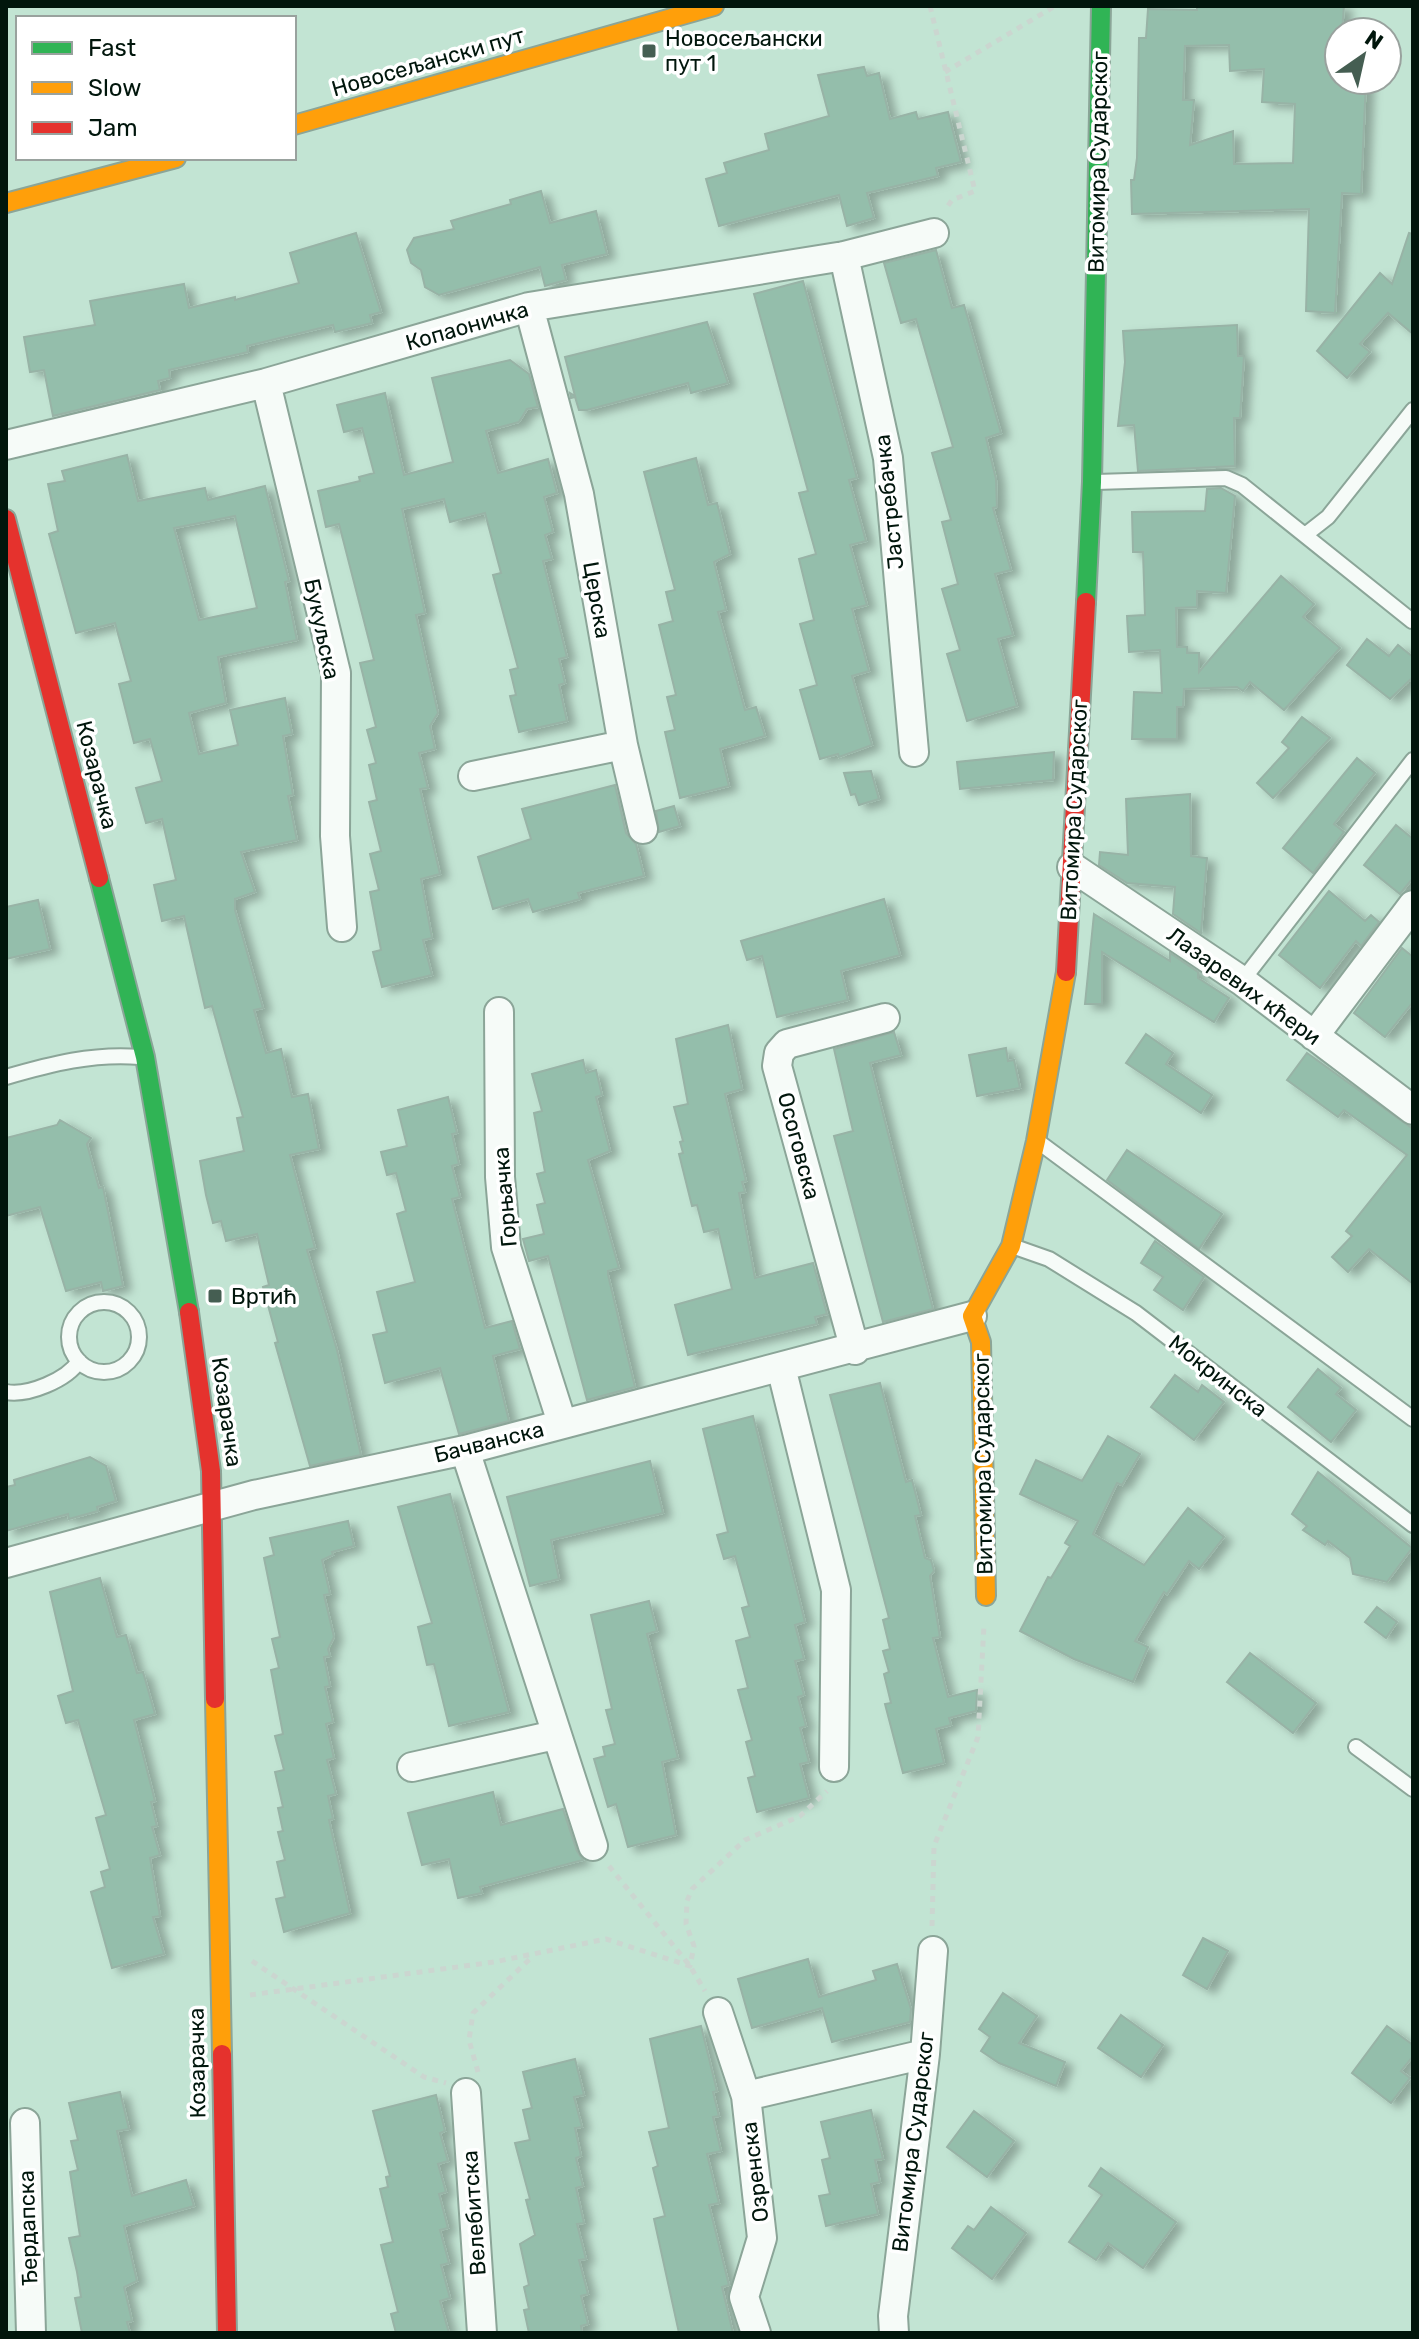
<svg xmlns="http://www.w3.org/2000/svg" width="1419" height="2339" viewBox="0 0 1419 2339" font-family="Rubik,sans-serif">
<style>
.building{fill:#94beab;stroke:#98b3a6;stroke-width:2;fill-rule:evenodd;filter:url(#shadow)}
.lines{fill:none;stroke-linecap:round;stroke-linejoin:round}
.lane-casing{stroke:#8ba598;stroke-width:18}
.street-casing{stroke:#8ba598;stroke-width:32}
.fast-casing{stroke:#8ba598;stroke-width:22}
.slow-casing{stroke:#8ba598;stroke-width:22}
.jam-casing{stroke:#8ba598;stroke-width:22}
.path{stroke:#cbd6d0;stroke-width:5;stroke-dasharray:6 6;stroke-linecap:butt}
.lane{stroke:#f6fbf8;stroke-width:14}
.street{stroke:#f6fbf8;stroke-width:28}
.fast{stroke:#30b455;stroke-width:18}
.slow{stroke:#ff9f0a;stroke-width:18}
.jam{stroke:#e5322d;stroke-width:18}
.poi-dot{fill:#455e52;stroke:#fff;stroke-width:3}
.labels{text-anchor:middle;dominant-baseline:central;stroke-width:7;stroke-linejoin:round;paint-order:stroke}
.poi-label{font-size:22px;fill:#01160c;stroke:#fff;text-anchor:start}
.street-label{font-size:22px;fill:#01160c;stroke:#fff}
</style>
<defs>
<filter id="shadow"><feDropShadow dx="8" dy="4.5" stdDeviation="4" flood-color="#0004"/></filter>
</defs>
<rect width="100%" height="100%" fill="#c2e4d3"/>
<path class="building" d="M1197,6H1344L1342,32H1339V80H1366L1361,194L1342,193L1335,313L1306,311L1309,209L1132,214L1131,180H1134L1137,158L1139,38H1146L1148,9L1197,10ZM1229,45L1230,71L1264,69L1262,102L1295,104L1293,163L1234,164L1233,131L1190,145L1194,100H1183L1185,46Z
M864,67L867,76L879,73L890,119L916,112L918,119L948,112L961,162L936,168L938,176L867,193L874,218L847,226L839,195L719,226L706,179L727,173L724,163L769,150L765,134L829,116L818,75Z
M541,191L550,223L596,211L607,254L562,265L566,280L545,286L540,267L439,295L425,287L421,270L411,263L407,250L414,238L454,229L451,221L511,204L510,200Z
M356,233L381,312L370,315L372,323L335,332L333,325L247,346L248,352L169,370L170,378L158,381L160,390L53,416L44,370L30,372L24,337L95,325L90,301L184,284L189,308L235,297V300L299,283L290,253Z
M1409,233L1413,234V334L1388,313L1360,344L1370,352L1347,378L1317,351L1380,273L1392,284Z
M936,250L952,308L964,305L1001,433L986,438L996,479L997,507L993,508L1011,570L995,574L1013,635L998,639L1017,706L967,721L947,654L960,650L942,589L958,584L942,522L951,520L932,453L953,447L916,319L901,323L884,263Z
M803,281L857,478L849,480L866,541L850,545L867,605L852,609L869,671L852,676L872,745L839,757L838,754L820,759L800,690L817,685L800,624L814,620L799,559L816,554L799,493L808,491L754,294Z
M707,322L728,383L691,393L688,383L587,410H579L575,397L571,398L570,393L575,396L565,357Z
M1237,325L1238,356H1244L1240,418H1234L1235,466L1138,471L1134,425L1118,426L1125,362L1123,331Z
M510,360L529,374L538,407L527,409L519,422L486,431L498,473L548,459L557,493L544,497L553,532L545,535L552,559L543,561L567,657L559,659L565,683L559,685L567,721L519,732L510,696L516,695L510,670L518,668L493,575L501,573L485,513L450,522L444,499L402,509L425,613L416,615L438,713L430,726L435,749L419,753L428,788L420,789L440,874L421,879L432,938L423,940L432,975L382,987L373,952L381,950L370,892L379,890L370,854L381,851L369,802L377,800L369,765L376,763L367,730L376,727L360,663L374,660L339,524L326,527L318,491L360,481L359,477L374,473L362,428L344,432L337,405L385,393L404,475L453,462L432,378Z
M127,455L138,501L205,488L208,500L265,486L289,581L285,582L297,640L218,657L226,703L189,713L199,754L238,745L230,710L285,698L292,734L283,736L293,795L288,796L297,840L241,852L255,892L235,899V910L263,1008L254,1010L266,1053L281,1049L292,1097L308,1094L319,1149L290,1155L315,1248L307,1250L337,1350L361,1455L310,1466L275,1343L278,1342L263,1287L269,1285L257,1234L226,1241L221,1221L213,1223L206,1195L200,1161L244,1151L237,1118L243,1117L212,1006L205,1008L184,916L162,921L154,885L176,880L162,819L146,823L136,788L162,781L150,739L134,743L119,684L131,681L115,623L76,633L49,534L58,531L48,484L65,481L62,471ZM235,516L257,608L199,620L174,528Z
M696,458L708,505L717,503L730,554L714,562L726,610L718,612L745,710L756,707L765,736L720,749L729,786L680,798L665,732L675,730L667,697L676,695L659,625L673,621L666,592L675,590L644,472Z
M1221,488L1235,496L1226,593L1197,591V607L1176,608L1177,647H1187V653H1199V672L1281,576L1314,604L1303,617L1340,648L1284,710L1250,682L1243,691L1237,687L1184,689L1183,707H1177V739H1132L1134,692L1162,693L1160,650L1129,652L1127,616L1145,615L1143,552H1133L1132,512L1205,511L1207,489Z
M1367,639L1389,656L1398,645L1413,657V677L1390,699L1347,665Z
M1302,717L1330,738L1273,798L1257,783L1289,748L1282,742Z
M1054,752L1053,780L960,789L957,762Z
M1357,758L1375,773L1334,824L1344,832L1313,873L1283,848Z
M871,771L879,799L859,805L855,794L851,795L844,773Z
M615,785L626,833L636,844L644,876L578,893L580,899L533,912L528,899L493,909L478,857L531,839L522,809Z
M1190,794L1191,856L1207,858L1201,933L1173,914L1175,887L1127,883L1099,865L1100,852L1128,855L1126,799Z
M674,806L680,826L659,832L656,811Z
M1396,825L1413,839V878L1400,894L1364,865Z
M1329,891L1365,921L1371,915L1379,922L1361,946L1356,941L1320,988L1279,955Z
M884,899L900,955L841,971L848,1000L777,1017L762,956L747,960L741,941Z
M38,900L50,949L6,959V907Z
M1094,914L1170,961V953L1198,972V978L1229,998L1214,1022L1102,952V1004H1085Z
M1402,948L1413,957V1002L1385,1037L1354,1013Z
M728,1025L742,1089L725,1094L746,1181L742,1182L745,1192L739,1193L755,1278L813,1263L827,1314L815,1317L817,1324L688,1355L675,1305L732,1289L718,1229L704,1232L697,1205L692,1206L679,1154L683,1153L680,1142L683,1141L674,1107L688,1104L676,1039Z
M894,1032L901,1055L870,1063L933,1309L883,1322L834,1136L853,1131L834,1049Z
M1146,1034L1173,1053L1166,1064L1212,1095L1201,1113L1126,1063Z
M1006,1048L1008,1061L1014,1060L1020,1088L977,1096L969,1055Z
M1307,1053L1413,1129V1284L1369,1249L1348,1272L1332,1257L1352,1236L1346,1231L1407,1155L1344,1110L1338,1117L1287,1080Z
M583,1060L586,1073L596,1070L602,1095L596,1097L610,1151L588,1160L619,1268L608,1271V1275L635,1387L587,1400L548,1256L529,1261L523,1239L544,1234L537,1205L545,1203L537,1174L545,1172L534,1113L542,1111L532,1074Z
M448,1097L457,1133L452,1134L459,1164L452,1166L460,1197L452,1199L485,1328L512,1321L520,1349L493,1356L509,1421L459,1434L440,1368L385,1383L373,1335L387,1332L377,1292L415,1282L397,1214L406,1211L396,1173L387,1175L381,1152L407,1146L398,1110Z
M60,1120L91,1138L87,1144L99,1188L103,1187L123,1286L103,1291L101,1282L66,1291L40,1207L6,1216V1138L57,1125Z
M1127,1150L1222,1214L1199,1249L1107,1180Z
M1155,1241L1204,1277L1183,1310L1154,1290L1163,1277L1141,1263Z
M1318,1369L1341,1388L1336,1394L1356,1410L1331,1442L1288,1407Z
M1175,1375L1198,1392L1202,1385L1224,1402L1194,1440L1151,1407Z
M880,1383L906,1482L912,1480L921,1515L915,1516L925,1558L931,1560L934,1571L930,1576L940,1637L933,1638L948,1697L977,1690L976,1711L949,1718L951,1725L936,1729L944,1763L903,1773L885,1704L891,1703L884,1674L889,1672L883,1651L890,1649L883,1620L889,1618L830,1395Z
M753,1416L805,1622L795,1625L804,1659L795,1661L804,1695L798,1697L806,1726L800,1728L809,1762L800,1764L809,1798L757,1812L748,1778L755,1776L746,1742L752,1740L738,1690L748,1688L736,1641L750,1637L742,1608L749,1606L735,1556L724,1559L717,1535L728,1532L703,1429Z
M1108,1436L1140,1454L1122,1485L1117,1483L1093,1534L1144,1565L1188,1508L1224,1537L1199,1569L1189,1561L1167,1594L1164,1592L1135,1641L1148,1647L1133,1682L1074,1659L1020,1631L1048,1577L1051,1578L1070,1546L1065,1543L1078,1521L1020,1494L1036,1460L1082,1481Z
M90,1457L106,1466L116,1501L97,1507L98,1511L69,1519L68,1514L6,1531V1487L15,1485L14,1480Z
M650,1461L663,1513L551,1540L559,1579L530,1586L507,1497Z
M1318,1472L1412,1548L1387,1582L1353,1574L1350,1558L1328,1541L1325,1545L1303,1530L1307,1526L1292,1514Z
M450,1494L509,1712L449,1726L434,1664L427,1665L418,1627L432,1623L398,1507Z
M348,1521L354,1546L332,1552L333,1555L322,1560L330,1594L324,1595L334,1637L328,1649L330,1656L324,1657L330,1686L325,1687L333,1722L326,1724L334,1758L327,1760L336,1794L328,1796L333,1819L329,1820L350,1913L284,1932L276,1899L285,1897L277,1862L285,1860L278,1832L283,1831L278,1808L283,1807L275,1772L284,1770L275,1736L283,1734L271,1670L279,1668L272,1639L280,1637L264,1558L274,1555L270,1538Z
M100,1578L117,1637L126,1635L137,1673L143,1672L155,1714L134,1720L155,1801L151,1802L157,1826L152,1827L160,1855L150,1858L160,1916L153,1917L164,1954L112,1968L91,1892L105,1887L101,1872L110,1869L96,1818L106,1815L78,1720L66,1723L58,1696L73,1691L50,1592Z
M649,1601L657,1631L647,1634L678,1758L662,1762L676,1835L628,1847L616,1804L608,1807L594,1759L605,1756L603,1747L615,1744L606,1710L612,1709L591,1615Z
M1377,1607L1397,1622L1386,1638L1365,1622Z
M1250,1653L1316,1703L1293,1733L1227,1682Z
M493,1792L501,1825L563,1809L577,1851L583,1860L480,1887L482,1893L458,1898L449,1859L422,1865L408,1813Z
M1203,1938L1228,1951L1207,1989L1183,1975Z
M808,1959L819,1997L876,1980L873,1971L897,1964L911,2009L910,2022L832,2042L822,2008L752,2028L738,1979Z
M1003,1993L1037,2016L1019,2043L1065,2062L1056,2086L999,2063L981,2051L990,2037L979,2029Z
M1121,2015L1163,2045L1141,2077L1098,2048Z
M701,2026L717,2091L713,2092L719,2116L713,2117L721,2151L707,2154L719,2203L709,2205L729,2285L722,2287L733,2333H679L654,2219L665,2216L653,2168L658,2166L649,2132L669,2128L650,2039Z
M1387,2026L1413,2045V2056L1401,2071L1410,2078L1391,2103L1352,2073Z
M575,2059L584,2095L574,2097L582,2127L575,2128L581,2156L576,2158L583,2186L576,2188L584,2223L577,2224L586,2259L579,2260L588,2294L581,2296L588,2324L581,2326L582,2333H529L524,2310L529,2309L524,2287L529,2285L520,2244L535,2235L526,2200L530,2199L515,2143L530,2140L523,2110L532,2108L523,2072Z
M120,2092L129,2129L117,2131L132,2196L186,2180L194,2206L124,2226L137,2281L124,2287L132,2321L127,2322L130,2333H82L75,2298L81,2297L77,2272L69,2238L80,2236L70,2172L78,2170L71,2141L78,2140L69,2103Z
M436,2095L445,2131L440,2133L448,2161L438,2164L446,2192L439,2194L448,2228L440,2230L449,2263L441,2265L450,2298L440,2301L449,2333H396L391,2314L398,2312L381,2245L393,2242L380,2189L388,2187L386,2177L390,2176L373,2111Z
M871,2110L883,2159L875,2160L880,2182L871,2184L878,2214L826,2226L819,2196L830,2194L822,2160L830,2158L821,2122Z
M974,2111L1014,2141L987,2177L947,2147Z
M1101,2168L1176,2222L1143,2268L1108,2243L1096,2260L1069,2242L1102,2195L1089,2186Z
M991,2207L1026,2233L992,2279L952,2248L968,2226L974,2230Z"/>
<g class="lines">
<defs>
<path id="lane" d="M1096,482L1226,478L1242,485L1412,621
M1305,535L1328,517L1413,410
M1242,981L1413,760
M6,1077C51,1064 93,1053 140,1057
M1040,1143L1413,1419
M1015,1247L1049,1259L1136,1313L1413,1525
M69 1337a35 35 0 1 1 70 0a35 35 0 1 1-70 0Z
M6,1392C28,1396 67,1380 79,1361
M1356,1747L1413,1789"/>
<path id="street" d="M844,256L888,458L914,752
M266,383L336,673L335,836L342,927
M6,445L266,383L529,307L844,256L934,233
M623,745L643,829
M473,776L623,745L579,494L529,307
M1072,867L1242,981L1413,1110
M499,1012L500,1177L506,1247L562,1423
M1314,1036L1413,905
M855,1350L777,1066L779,1053L787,1044L885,1018
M781,1367L836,1590L834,1767
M465,1450L593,1846
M6,1563L254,1495L465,1450L972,1316
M412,1767L555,1735
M718,2012L746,2096L762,2238L744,2297L756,2333
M466,2093L482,2333
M746,2096L925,2054
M25,2123L31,2333
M894,2333L893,2316L925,2054L933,1951"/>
<path id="fast" d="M1086,602L1092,482L1101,6
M99,878L145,1057L189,1312"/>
<path id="slow" d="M294,125L714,6
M6,203L176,158
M986,1596L981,1342L972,1316L1011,1246L1036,1141L1066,972
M215,1699L222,2054"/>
<path id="jam" d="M6,519L99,878
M1066,972L1086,602
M189,1312L211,1471L215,1699
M222,2054L227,2333"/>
</defs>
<use href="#lane" class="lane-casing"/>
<use href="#street" class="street-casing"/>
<use href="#fast" class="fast-casing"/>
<use href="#slow" class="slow-casing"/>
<use href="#jam" class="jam-casing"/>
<path class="path" d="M930,6L975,191L952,200L945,210
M945,72L1055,6
M609,1866L690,1966L705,1991
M932,1926L934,1846L978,1737L984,1625
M252,1961L424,2077L446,2083
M250,1995L494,1962L606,1939L690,1966L694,1946L686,1924L687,1901L692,1889L745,1840L800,1816L827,1791
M478,2072L469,2040L473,2013L532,1957"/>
<use href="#lane" class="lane"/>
<use href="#street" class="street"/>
<use href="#fast" class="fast"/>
<use href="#slow" class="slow"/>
<use href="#jam" class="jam"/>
</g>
<g class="poi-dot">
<rect x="641" y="43" width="16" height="16" rx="4"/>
<rect x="207" y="1288" width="16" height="16" rx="4"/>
</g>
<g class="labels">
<g class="poi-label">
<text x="665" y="38">Новосељански<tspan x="665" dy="25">пут 1</tspan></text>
<text x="231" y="1296">Вртић</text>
</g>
<g class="street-label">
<text transform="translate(428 62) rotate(-16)">Новосељански пут</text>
<text transform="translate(1098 162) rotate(-89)">Витомира Сударског</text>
<text transform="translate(467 326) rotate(-16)">Копаоничка</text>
<text transform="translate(889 502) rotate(-96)">Јастребачка</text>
<text transform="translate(597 600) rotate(80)">Церска</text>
<text transform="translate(322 629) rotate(78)">Букуљска</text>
<text transform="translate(97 775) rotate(76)">Козарачка</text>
<text transform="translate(1074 810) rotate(-87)">Витомира Сударског</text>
<text transform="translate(1244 986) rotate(36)">Лазаревих кћери</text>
<text transform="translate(799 1146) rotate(75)">Осоговска</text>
<text transform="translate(505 1197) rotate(-95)">Горњачка</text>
<text transform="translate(1218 1376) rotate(38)">Мокринска</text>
<text transform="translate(227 1412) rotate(82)">Козарачка</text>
<text transform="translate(489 1442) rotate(-14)">Бачванска</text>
<text transform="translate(983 1464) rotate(-91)">Витомира Сударског</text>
<text transform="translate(197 2063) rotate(-91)">Козарачка</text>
<text transform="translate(913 2142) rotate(-83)">Витомира Сударског</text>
<text transform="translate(755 2172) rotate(-97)">Озренска</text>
<text transform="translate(474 2213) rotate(-94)">Велебитска</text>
<text transform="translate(28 2228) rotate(-92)">Ђердапска</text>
</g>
</g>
<rect width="1419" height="2339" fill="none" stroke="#01160c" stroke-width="16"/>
<rect x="16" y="16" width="280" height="144" fill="#ffffff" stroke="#99a29e" stroke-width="2"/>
<rect x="32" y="42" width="40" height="12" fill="#30b455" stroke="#99a29e" stroke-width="2"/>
<text x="88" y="56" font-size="24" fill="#01160c">Fast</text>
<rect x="32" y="82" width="40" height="12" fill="#ff9f0a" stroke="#99a29e" stroke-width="2"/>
<text x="88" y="96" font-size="24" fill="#01160c">Slow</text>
<rect x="32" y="122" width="40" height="12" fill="#e5322d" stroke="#99a29e" stroke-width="2"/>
<text x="88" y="136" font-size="24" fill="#01160c">Jam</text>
<g transform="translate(1363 56) rotate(34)"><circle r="38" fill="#ffffff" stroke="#99a29e" stroke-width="2"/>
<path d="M0-6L14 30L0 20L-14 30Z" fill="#455e52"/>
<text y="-12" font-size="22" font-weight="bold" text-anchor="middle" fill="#01160c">N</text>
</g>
</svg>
